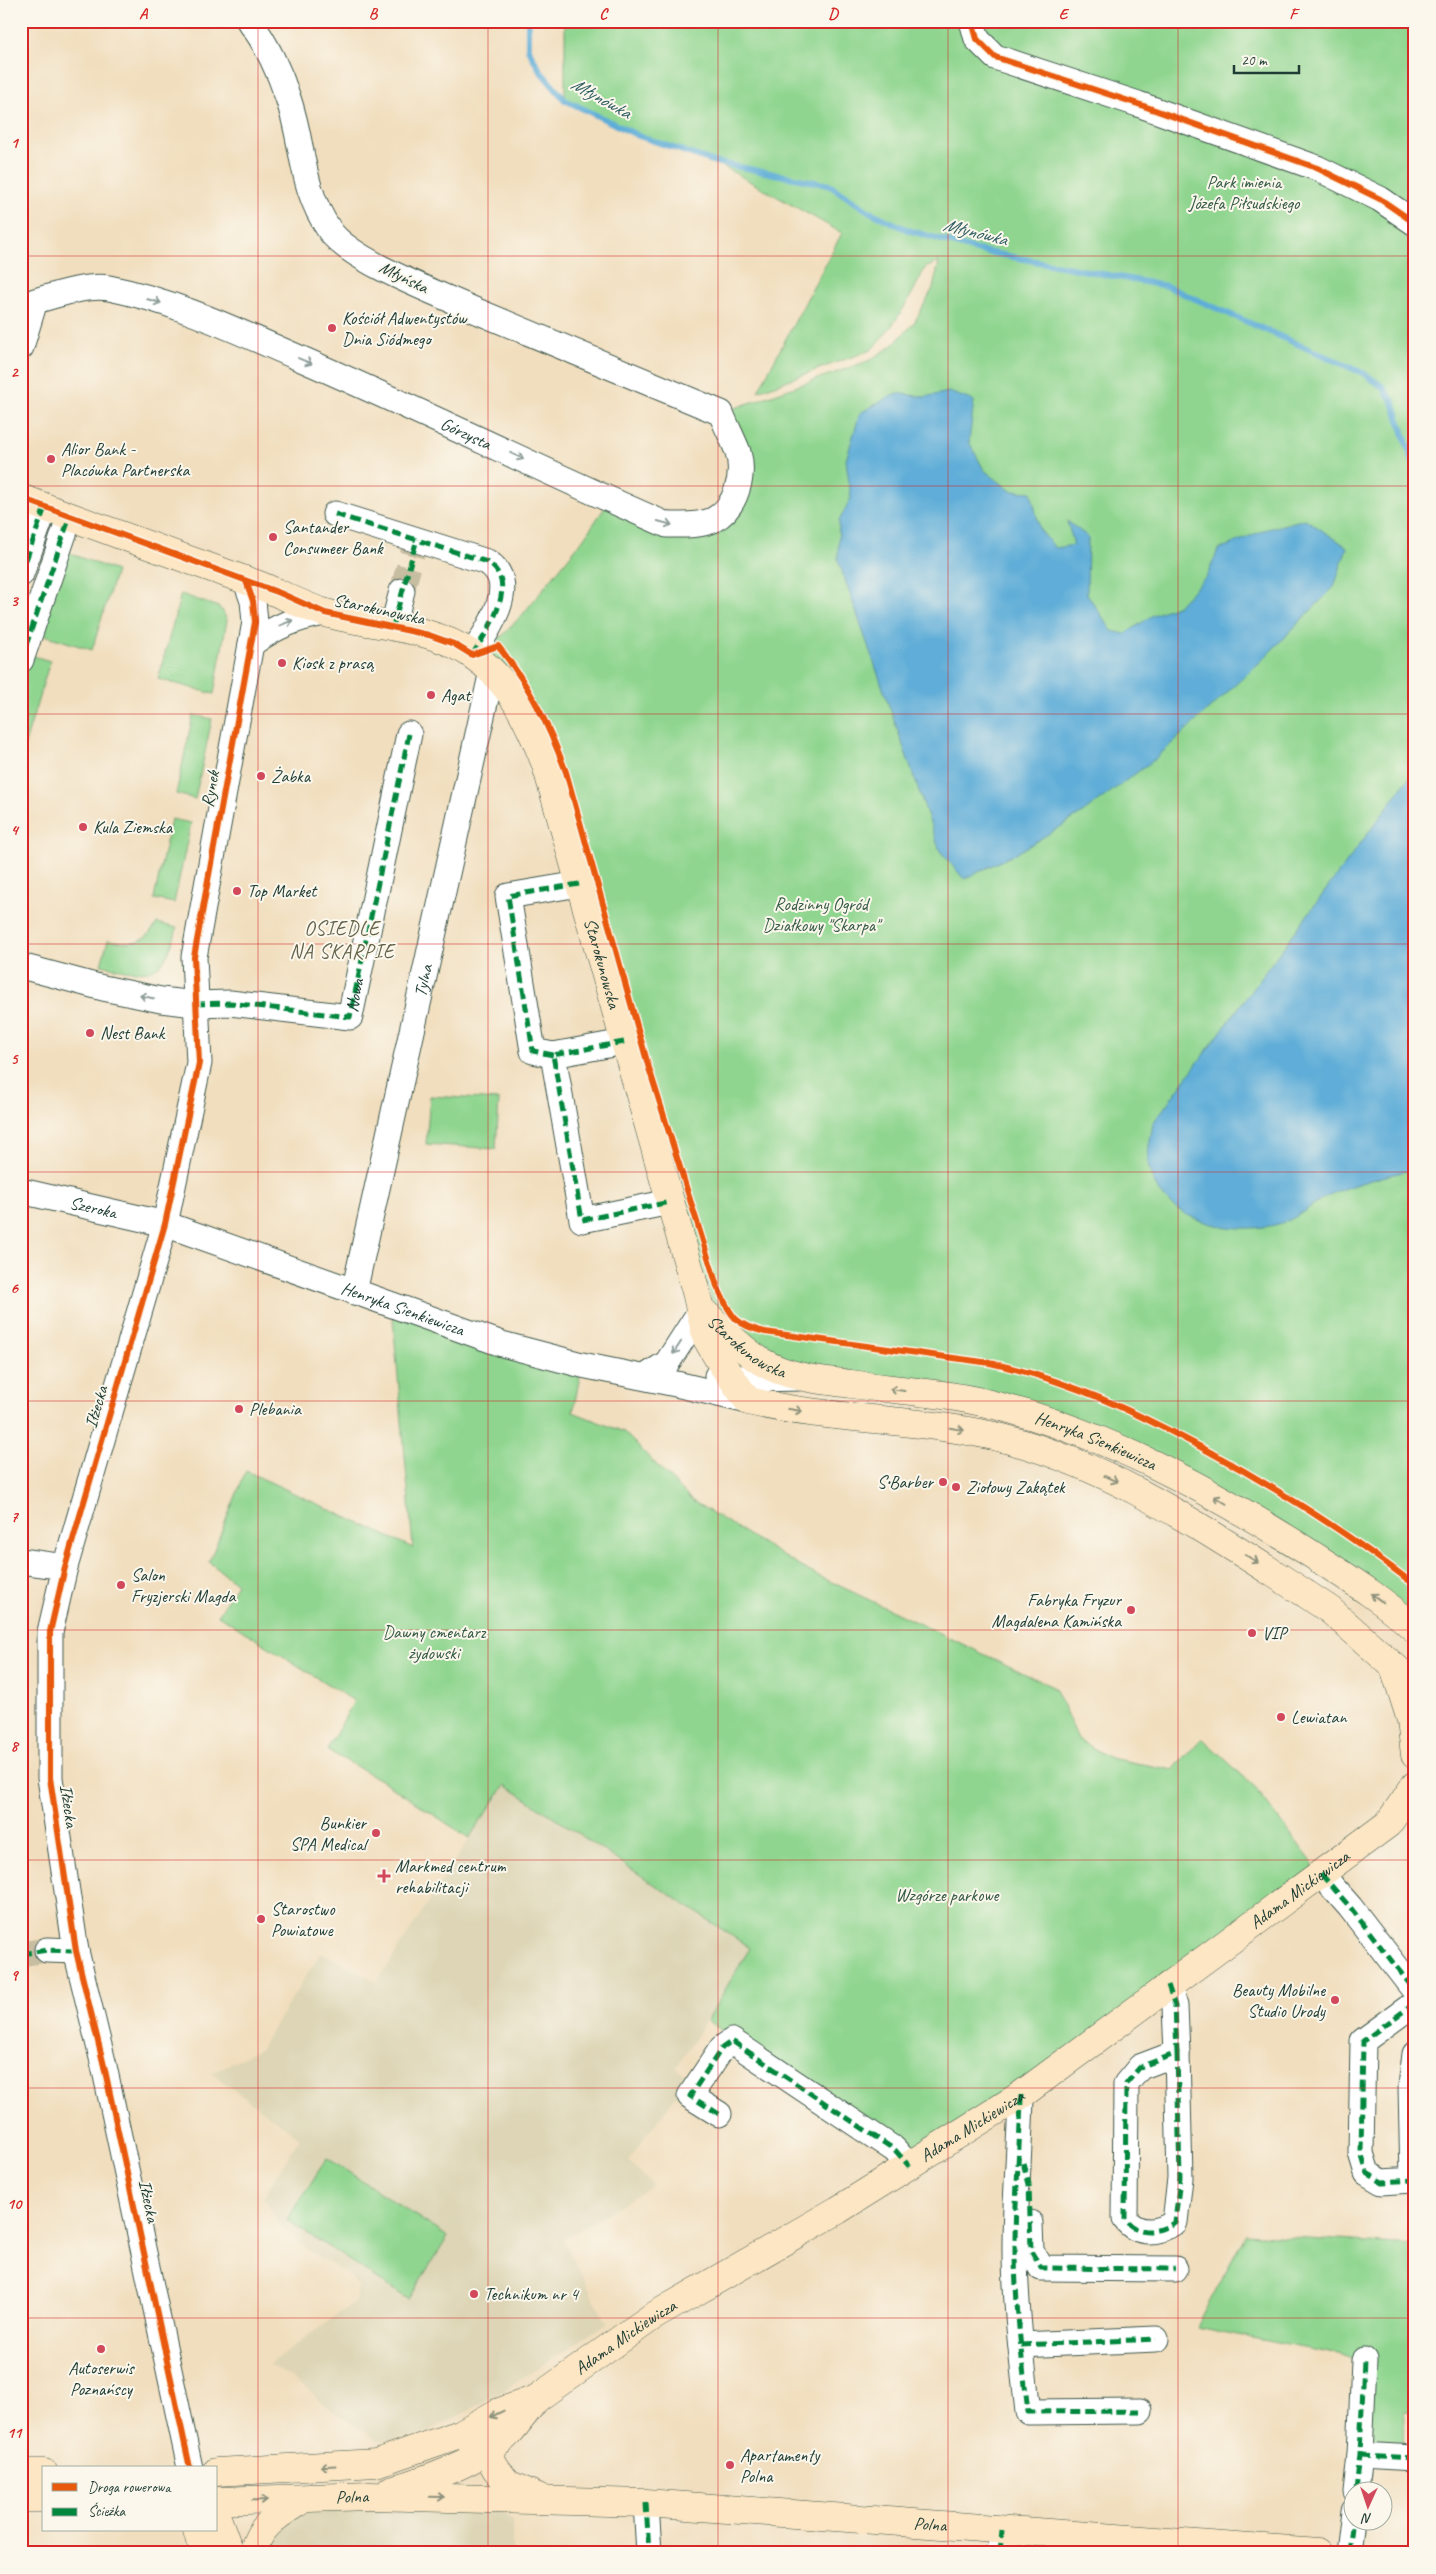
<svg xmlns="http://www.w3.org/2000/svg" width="1436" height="2574" viewBox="0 0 1436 2574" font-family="Caveat,sans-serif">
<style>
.built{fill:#ddd5b5}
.green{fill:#8fd58f;stroke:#578962}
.water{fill:#5eadd8;stroke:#3e7586}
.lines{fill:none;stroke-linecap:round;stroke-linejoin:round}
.stream{stroke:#5eadd8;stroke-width:6}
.street-tunnel{stroke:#c7bea2;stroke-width:25;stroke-dasharray:25 12;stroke-linecap:butt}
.street-casing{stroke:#3e5549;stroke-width:27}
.secondary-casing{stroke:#3e5549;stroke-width:29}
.street{stroke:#fff;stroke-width:25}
.secondary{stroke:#fce6c4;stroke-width:28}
.quiet{stroke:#00873e;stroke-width:5;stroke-dasharray:10 5;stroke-linecap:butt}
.cycleway-casing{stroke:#fbf7ec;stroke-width:9}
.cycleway{stroke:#e8590c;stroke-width:6}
.oneway{stroke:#8f9e9a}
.oneway2{stroke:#8e927c}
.grid{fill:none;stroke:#d62828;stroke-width:1;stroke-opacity:0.55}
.poi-dot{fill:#d1495b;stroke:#fbf7ec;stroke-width:2}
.labels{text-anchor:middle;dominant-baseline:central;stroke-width:4;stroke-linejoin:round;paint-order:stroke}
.park-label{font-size:18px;fill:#355b46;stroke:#fbf7ec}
.street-label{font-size:18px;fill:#1f3d34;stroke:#fbf7ec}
.poi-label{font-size:18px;fill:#1f3d34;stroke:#fbf7ec;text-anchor:start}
.water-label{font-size:19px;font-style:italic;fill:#325f65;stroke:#fbf7ec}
.quarter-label{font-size:20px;letter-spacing:1px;fill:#63634a;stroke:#fbf7ec}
.neatline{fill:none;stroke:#d62828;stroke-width:2}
.grid-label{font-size:16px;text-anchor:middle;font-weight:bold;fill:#d62828}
</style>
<rect width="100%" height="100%" fill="#fbf7ec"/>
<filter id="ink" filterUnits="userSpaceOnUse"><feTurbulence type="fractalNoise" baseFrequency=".02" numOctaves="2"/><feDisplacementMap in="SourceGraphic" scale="10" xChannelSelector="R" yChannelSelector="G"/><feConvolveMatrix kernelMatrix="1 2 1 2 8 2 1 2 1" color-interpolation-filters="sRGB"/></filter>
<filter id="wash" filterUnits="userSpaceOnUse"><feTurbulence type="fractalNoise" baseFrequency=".0096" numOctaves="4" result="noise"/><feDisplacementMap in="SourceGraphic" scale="20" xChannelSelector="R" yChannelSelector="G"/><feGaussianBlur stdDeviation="1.12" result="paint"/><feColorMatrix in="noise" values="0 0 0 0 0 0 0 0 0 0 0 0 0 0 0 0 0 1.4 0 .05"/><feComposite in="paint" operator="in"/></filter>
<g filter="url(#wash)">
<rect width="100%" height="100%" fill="#f1debe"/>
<path class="built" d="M504,1785L750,1949L677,2067L689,2078L628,2161L653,2185L563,2240L607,2323L506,2389L429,2432L379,2441L319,2401L309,2389L269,2364L356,2301L358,2287L346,2273L318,2257L281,2227L263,2197L300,2138L211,2073L260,2049L321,1952L377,1982Z
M488,2498L513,2522V2553H254L283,2513Z"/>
<path class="green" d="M565,21H1415V1629L1105,1442L801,1378L719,1325L546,765L472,655L501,637L523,614L584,538L610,500L692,525L738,489L721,413L868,361L892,346L914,323L933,288L939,262L925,268C910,299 895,326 871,350L758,391L842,233L715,162L639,136L565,100Z
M61,550L116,571L92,650L35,632Z
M181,594L218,607L222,610L227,620L214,694L158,679Z
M27,654L50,661L23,750L21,673Z
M193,715L212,719L195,799L176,794Z
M171,819L191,823L174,903L154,899Z
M157,923L177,928C163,981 148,975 101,965L108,940C132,943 143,946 157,923Z
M430,1096L499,1100L496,1149L426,1144Z
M396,1307L582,1365L573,1412L624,1432L691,1500L804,1569L1055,1688L1078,1739L1110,1758L1173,1770L1202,1738L1255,1787L1321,1874L909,2166L707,2020L750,1948L505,1785L469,1838L384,1782L327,1750L354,1701L218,1615L237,1584L209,1562L246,1471L413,1548L393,1320Z
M327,2158L448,2237L408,2299L287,2220Z
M1246,2234L1415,2245V2414L1404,2413L1403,2457L1360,2455L1364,2360L1196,2327Z"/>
<path class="water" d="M949,392L974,401L969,442L984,470L1011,491L1031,492L1040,530L1055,548L1074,545L1067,521L1088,537L1087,594L1112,631L1125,634L1153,615L1179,605L1207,576L1218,550L1264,530L1305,519L1347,547L1334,587L1261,661L1155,759L1081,814L1017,853L964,879L940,851L838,560L839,521L851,498L846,460L860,413L896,393L924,397Z
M1415,770V1169C1386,1176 1358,1182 1331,1194C1314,1202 1300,1217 1282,1223C1235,1237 1162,1223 1149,1168C1146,1154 1151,1137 1153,1123Z"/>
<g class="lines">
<path class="stream" d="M528,21V49L541,72L565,100L639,136L715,162L829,185L870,212L908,230L976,250L1166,286L1365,374L1383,387L1393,402L1415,468"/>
</g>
</g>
<g filter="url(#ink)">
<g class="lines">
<path class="street-tunnel" d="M402,591L413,552
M21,1954L47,1950"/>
<defs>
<g id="street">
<path d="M972,21L977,39L995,57L1138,104L1317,168L1380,199L1415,223"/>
<path id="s1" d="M21,347L35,301C56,295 88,284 109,288C175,301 237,331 297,357C422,411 543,471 667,525C682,525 699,526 713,520C736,508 745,476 738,452C733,439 726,426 721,413C638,379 555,344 472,309C437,293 351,261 330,231C299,185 305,147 288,98C280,73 266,42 249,21"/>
<path d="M335,514L487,562C521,583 488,630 472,655"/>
<path d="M21,574L45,507"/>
<path d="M393,626L402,591"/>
<path d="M251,644C275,627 296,618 325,613"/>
<path d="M21,660L70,516"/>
<path d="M21,966L103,988L161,1000L195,1004L230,1003L350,1017L409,734"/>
<path d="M624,1042L553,1055L582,1220L670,1202"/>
<path d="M553,1055L533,1051L508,896L579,884"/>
<path id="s2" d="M21,1191L165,1224L502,1344L582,1365L676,1384L748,1401"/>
<path id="s3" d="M354,1292L492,671"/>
<path d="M717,1376L758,1379L799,1378"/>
<path d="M645,1377L667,1363L701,1310"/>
<path d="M21,1561L65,1567"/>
<path d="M1321,1874L1350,1907L1415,1991"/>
<path d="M47,1950L76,1951"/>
<path d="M1168,1985L1175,2006L1177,2053"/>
<path d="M1415,2003L1363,2041L1361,2153L1367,2173L1382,2182L1413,2180L1411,2086L1415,2054"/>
<path d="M1177,2053L1180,2178L1175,2222C1159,2233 1138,2236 1125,2219L1126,2084L1140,2067Z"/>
<path d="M1021,2095C1020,2146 1015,2197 1015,2248C1015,2303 1022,2358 1028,2412L1140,2411"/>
<path d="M719,2114L690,2096L722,2048L732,2041L895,2150L909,2166"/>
<path d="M1030,2223L1031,2251L1041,2268L1175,2269"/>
<path d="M1021,2345L1156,2339"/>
<path d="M1360,2455L1415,2458"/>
<path d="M190,2468L104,2066L76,1951L50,1778V1632L65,1567L165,1224L199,1063L194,957L255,622L253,601L246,581"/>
<path d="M1356,2492L1360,2455L1364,2360"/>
<path d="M646,2503L649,2553"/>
<path d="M1000,2553L1002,2530"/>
<path d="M1349,2553L1354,2511"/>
</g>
<g id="secondary">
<path id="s4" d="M21,498C99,528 178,556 256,584C280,593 302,606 326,613C374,627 429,625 471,654C511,681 529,722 546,765L696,1292L707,1339L719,1360L748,1401C829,1420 913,1418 994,1436C1109,1463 1208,1532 1306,1594L1330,1610L1415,1685"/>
<path id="s5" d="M701,1310C722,1328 739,1348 762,1362C789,1378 821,1380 851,1384C897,1390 945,1393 990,1404C1104,1432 1209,1489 1308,1552C1345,1576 1383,1599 1415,1629"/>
<path d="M1394,1667L1411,1720L1415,1755"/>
<path d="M472,2442L486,2451L496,2469L508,2484L538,2497"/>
<path id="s6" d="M216,2472L376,2463L460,2434L497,2413L536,2399L652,2317L838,2210L1021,2095L1388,1824L1415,1785"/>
<path d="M21,2473H44"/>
<path d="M391,2490C426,2480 484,2460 509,2433C519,2422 527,2410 536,2399"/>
<path d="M21,2498H44"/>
<path id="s7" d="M216,2501L370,2496L646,2503L1318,2553"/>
<path d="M216,2515L230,2553"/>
<path d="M197,2530L200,2541L208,2553"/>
<path d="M254,2553C257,2525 282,2513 303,2499"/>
</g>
</defs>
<use href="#street" class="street-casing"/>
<use href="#secondary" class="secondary-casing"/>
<use href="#street" class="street"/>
<use href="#secondary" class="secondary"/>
<g class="quiet">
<path d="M335,514L487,562C521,583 488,630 472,655"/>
<path d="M21,574L45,507"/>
<path d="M393,626L417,539"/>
<path d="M21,660L70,516"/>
<path id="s8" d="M195,1004L230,1003L350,1017L409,734"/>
<path d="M624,1042L553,1055L582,1220L670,1202"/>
<path d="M553,1055L533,1051L508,896L579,884"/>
<path d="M1321,1874L1350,1907L1415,1991"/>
<path d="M21,1954L47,1950L76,1951"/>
<path d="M1168,1985L1175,2006L1177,2053"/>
<path d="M1415,2003L1363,2041L1361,2153L1367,2173L1382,2182L1413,2180L1411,2086L1415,2054"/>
<path d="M1177,2053L1180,2178L1175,2222C1159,2233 1138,2236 1125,2219L1126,2084L1140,2067Z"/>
<path d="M1021,2095C1020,2146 1015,2197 1015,2248C1015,2303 1022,2358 1028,2412L1140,2411"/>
<path d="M719,2114L690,2096L722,2048L732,2041L895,2150L909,2166"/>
<path d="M1023,2163L1029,2184L1031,2251L1041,2268L1175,2269"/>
<path d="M1021,2345L1156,2339"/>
<path d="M1360,2455L1415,2458"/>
<path d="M1356,2492L1360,2455L1364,2360"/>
<path d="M646,2503L649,2553"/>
<path d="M1000,2553L1002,2530"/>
<path d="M1349,2553L1354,2511"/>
</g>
<defs>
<path id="cycleway" d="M972,21L977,39L995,57L1138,104L1317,168L1380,199L1415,223
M21,498L280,593L325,613L429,635L454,644L472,655L498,646C529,684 549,726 566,772L648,1065L717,1286C731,1315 732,1324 765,1332L990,1363C1069,1380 1138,1413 1208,1451C1280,1490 1349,1534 1415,1585
M190,2468L104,2066L76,1951L50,1778V1632L65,1567L165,1224L199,1063L194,957L255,622L253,601L246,581"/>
</defs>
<use href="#cycleway" class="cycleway-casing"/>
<use href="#cycleway" class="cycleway"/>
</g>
<defs><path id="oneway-shaft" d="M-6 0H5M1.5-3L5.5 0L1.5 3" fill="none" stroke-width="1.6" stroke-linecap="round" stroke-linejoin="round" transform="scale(1.25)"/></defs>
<g class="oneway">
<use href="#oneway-shaft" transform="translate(154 301) rotate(16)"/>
<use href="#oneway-shaft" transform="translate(305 361) rotate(23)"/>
<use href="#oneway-shaft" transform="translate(517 456) rotate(25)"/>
<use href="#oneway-shaft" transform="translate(665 523) rotate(15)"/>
<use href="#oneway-shaft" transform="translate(286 623) rotate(-23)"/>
<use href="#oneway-shaft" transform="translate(147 997) rotate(-168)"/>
<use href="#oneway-shaft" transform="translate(677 1348) rotate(123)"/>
</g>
<g class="oneway2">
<use href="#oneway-shaft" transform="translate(897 1390) rotate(-172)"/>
<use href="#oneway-shaft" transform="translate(795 1410) rotate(9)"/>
<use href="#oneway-shaft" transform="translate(957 1429) rotate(10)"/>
<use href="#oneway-shaft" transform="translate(1111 1479) rotate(24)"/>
<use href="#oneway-shaft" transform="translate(1220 1500) rotate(-150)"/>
<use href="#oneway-shaft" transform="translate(1252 1559) rotate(32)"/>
<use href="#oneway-shaft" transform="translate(1377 1598) rotate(-144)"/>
<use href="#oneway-shaft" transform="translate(497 2414) rotate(154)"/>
<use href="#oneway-shaft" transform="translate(328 2466) rotate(177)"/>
<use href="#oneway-shaft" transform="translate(437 2497) rotate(1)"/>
<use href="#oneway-shaft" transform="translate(260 2500) rotate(-1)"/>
</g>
</g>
<path class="grid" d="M258,21V2553M488,21V2553M718,21V2553M948,21V2553M1178,21V2553M21,256H1415M21,486H1415M21,714H1415M21,944H1415M21,1172H1415M21,1401H1415M21,1630H1415M21,1860H1415M21,2088H1415M21,2318H1415"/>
<g class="poi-dot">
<circle cx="332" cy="328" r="5"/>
<circle cx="51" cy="459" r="5"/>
<circle cx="273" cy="537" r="5"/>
<circle cx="282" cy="663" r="5"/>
<circle cx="431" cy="695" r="5"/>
<circle cx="261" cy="776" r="5"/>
<circle cx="83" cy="827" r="5"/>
<circle cx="237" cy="891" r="5"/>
<circle cx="90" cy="1033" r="5"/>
<circle cx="239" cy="1409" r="5"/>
<circle cx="943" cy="1482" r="5"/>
<circle cx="956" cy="1487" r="5"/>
<circle cx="121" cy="1585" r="5"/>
<circle cx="1131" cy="1610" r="5"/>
<circle cx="1252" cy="1633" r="5"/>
<circle cx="1281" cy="1717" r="5"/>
<circle cx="376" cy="1833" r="5"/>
<path d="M381.5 1868.5h5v5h5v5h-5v5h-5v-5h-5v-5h5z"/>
<circle cx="261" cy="1919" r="5"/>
<circle cx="1335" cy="2000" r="5"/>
<circle cx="474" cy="2294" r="5"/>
<circle cx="101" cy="2349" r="5"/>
<circle cx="730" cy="2465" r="5"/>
</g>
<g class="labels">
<g class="park-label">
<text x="1244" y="182">Park imienia<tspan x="1244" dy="21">Józefa Piłsudskiego</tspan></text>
<text x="821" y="904">Rodzinny Ogród<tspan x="821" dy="21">Działkowy "Skarpa"</tspan></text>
<text x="434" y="1632">Dawny cmentarz<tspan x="434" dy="21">żydowski</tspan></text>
<text x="947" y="1895">Wzgórze parkowe</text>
</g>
<g class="street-label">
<text transform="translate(404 277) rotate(26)">Młyńska</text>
<text stroke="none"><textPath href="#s1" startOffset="510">Górzysta</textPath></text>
<text transform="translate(379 609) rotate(12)">Starokunowska</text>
<text transform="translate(210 789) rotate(-80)">Rynek</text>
<text stroke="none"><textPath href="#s4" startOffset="820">Starokunowska</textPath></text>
<text stroke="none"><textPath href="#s3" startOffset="319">Tylna</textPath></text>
<text stroke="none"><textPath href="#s8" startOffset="178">Nowa</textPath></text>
<text stroke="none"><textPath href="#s2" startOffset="74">Szeroka</textPath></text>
<text stroke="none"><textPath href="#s2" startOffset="400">Henryka Sienkiewicza</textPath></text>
<text stroke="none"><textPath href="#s5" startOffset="59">Starokunowska</textPath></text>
<text transform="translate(96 1407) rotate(-74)">Iłżecka</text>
<text stroke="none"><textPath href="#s5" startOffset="425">Henryka Sienkiewicza</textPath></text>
<text transform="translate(69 1806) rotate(82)">Iłżecka</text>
<text stroke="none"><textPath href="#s6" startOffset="1252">Adama Mickiewicza</textPath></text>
<text stroke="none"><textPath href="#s6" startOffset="848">Adama Mickiewicza</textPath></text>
<text transform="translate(149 2201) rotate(78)">Iłżecka</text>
<text stroke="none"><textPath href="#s6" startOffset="442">Adama Mickiewicza</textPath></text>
<text stroke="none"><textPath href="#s7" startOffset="136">Polna</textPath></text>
<text stroke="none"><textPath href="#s7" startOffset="715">Polna</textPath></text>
</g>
<g class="poi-label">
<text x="342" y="318">Kościół Adwentystów<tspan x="342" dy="21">Dnia Siódmego</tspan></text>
<text x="61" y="449">Alior Bank -<tspan x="61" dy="21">Placówka Partnerska</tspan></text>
<text x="283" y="527">Santander<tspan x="283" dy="21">Consumeer Bank</tspan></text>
<text x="292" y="663">Kiosk z prasą</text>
<text x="441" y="695">Agat</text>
<text x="271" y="776">Żabka</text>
<text x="93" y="827">Kula Ziemska</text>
<text x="247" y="891">Top Market</text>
<text x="100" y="1033">Nest Bank</text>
<text x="249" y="1409">Plebania</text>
<text x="933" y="1482" text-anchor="end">S•Barber</text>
<text x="966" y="1487">Ziołowy Zakątek</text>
<text x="131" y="1575">Salon<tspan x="131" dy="21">Fryzjerski Magda</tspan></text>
<text x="1121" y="1600" text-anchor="end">Fabryka Fryzur<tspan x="1121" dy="21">Magdalena Kamińska</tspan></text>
<text x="1262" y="1633">VIP</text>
<text x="1291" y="1717">Lewiatan</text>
<text x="366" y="1823" text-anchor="end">Bunkier<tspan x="366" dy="21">SPA Medical</tspan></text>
<text x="395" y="1866">Markmed centrum<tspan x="395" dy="21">rehabilitacji</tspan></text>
<text x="271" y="1909">Starostwo<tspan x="271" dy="21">Powiatowe</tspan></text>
<text x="1325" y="1990" text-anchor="end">Beauty Mobilne<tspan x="1325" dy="21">Studio Urody</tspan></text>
<text x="484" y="2294">Technikum nr 4</text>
<text x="101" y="2368" text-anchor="middle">Autoserwis<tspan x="101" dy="21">Poznańscy</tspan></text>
<text x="740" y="2455">Apartamenty<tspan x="740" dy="21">Polna</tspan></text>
</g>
<g class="water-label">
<text transform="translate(601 98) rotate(29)">Młynówka</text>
<text transform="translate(975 232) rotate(14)">Młynówka</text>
</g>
<g class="quarter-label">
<text x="342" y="928">OSIEDLE<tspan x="342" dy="23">NA SKARPIE</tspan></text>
</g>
</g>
<rect width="1436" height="2574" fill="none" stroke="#fbf7ec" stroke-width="55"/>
<rect x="42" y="2466" width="175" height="65" fill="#fbf7ec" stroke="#a3ada2"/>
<rect x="52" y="2483" width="25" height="8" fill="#e8590c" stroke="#a3ada2"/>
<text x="88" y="2492" font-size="15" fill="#1f3d34">Droga rowerowa</text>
<rect x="52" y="2508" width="25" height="8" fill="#00873e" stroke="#a3ada2"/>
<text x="88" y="2516" font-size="15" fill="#1f3d34">Ścieżka</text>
<g transform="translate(1368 2506) rotate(183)"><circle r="24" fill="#fbf7ec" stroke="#a3ada2"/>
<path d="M0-4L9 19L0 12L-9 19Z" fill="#d1495b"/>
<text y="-8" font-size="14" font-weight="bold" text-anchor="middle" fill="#1f3d34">N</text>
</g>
<path d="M1234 65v8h65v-8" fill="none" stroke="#1f3d34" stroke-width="2.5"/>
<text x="1241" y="65" font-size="15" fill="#1f3d34" stroke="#fbf7ec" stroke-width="4" paint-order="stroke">20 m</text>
<rect x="28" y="28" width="1380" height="2518" class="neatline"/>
<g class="grid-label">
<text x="143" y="19">A</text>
<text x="373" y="19">B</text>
<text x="603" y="19">C</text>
<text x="833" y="19">D</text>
<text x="1063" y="19">E</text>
<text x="1293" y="19">F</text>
<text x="14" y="148">1</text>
<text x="14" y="377">2</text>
<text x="14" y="606">3</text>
<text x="14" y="835">4</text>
<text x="14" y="1064">5</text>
<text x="14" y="1293">6</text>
<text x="14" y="1522">7</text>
<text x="14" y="1751">8</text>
<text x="14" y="1980">9</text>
<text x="14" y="2209">10</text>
<text x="14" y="2438">11</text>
</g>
</svg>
